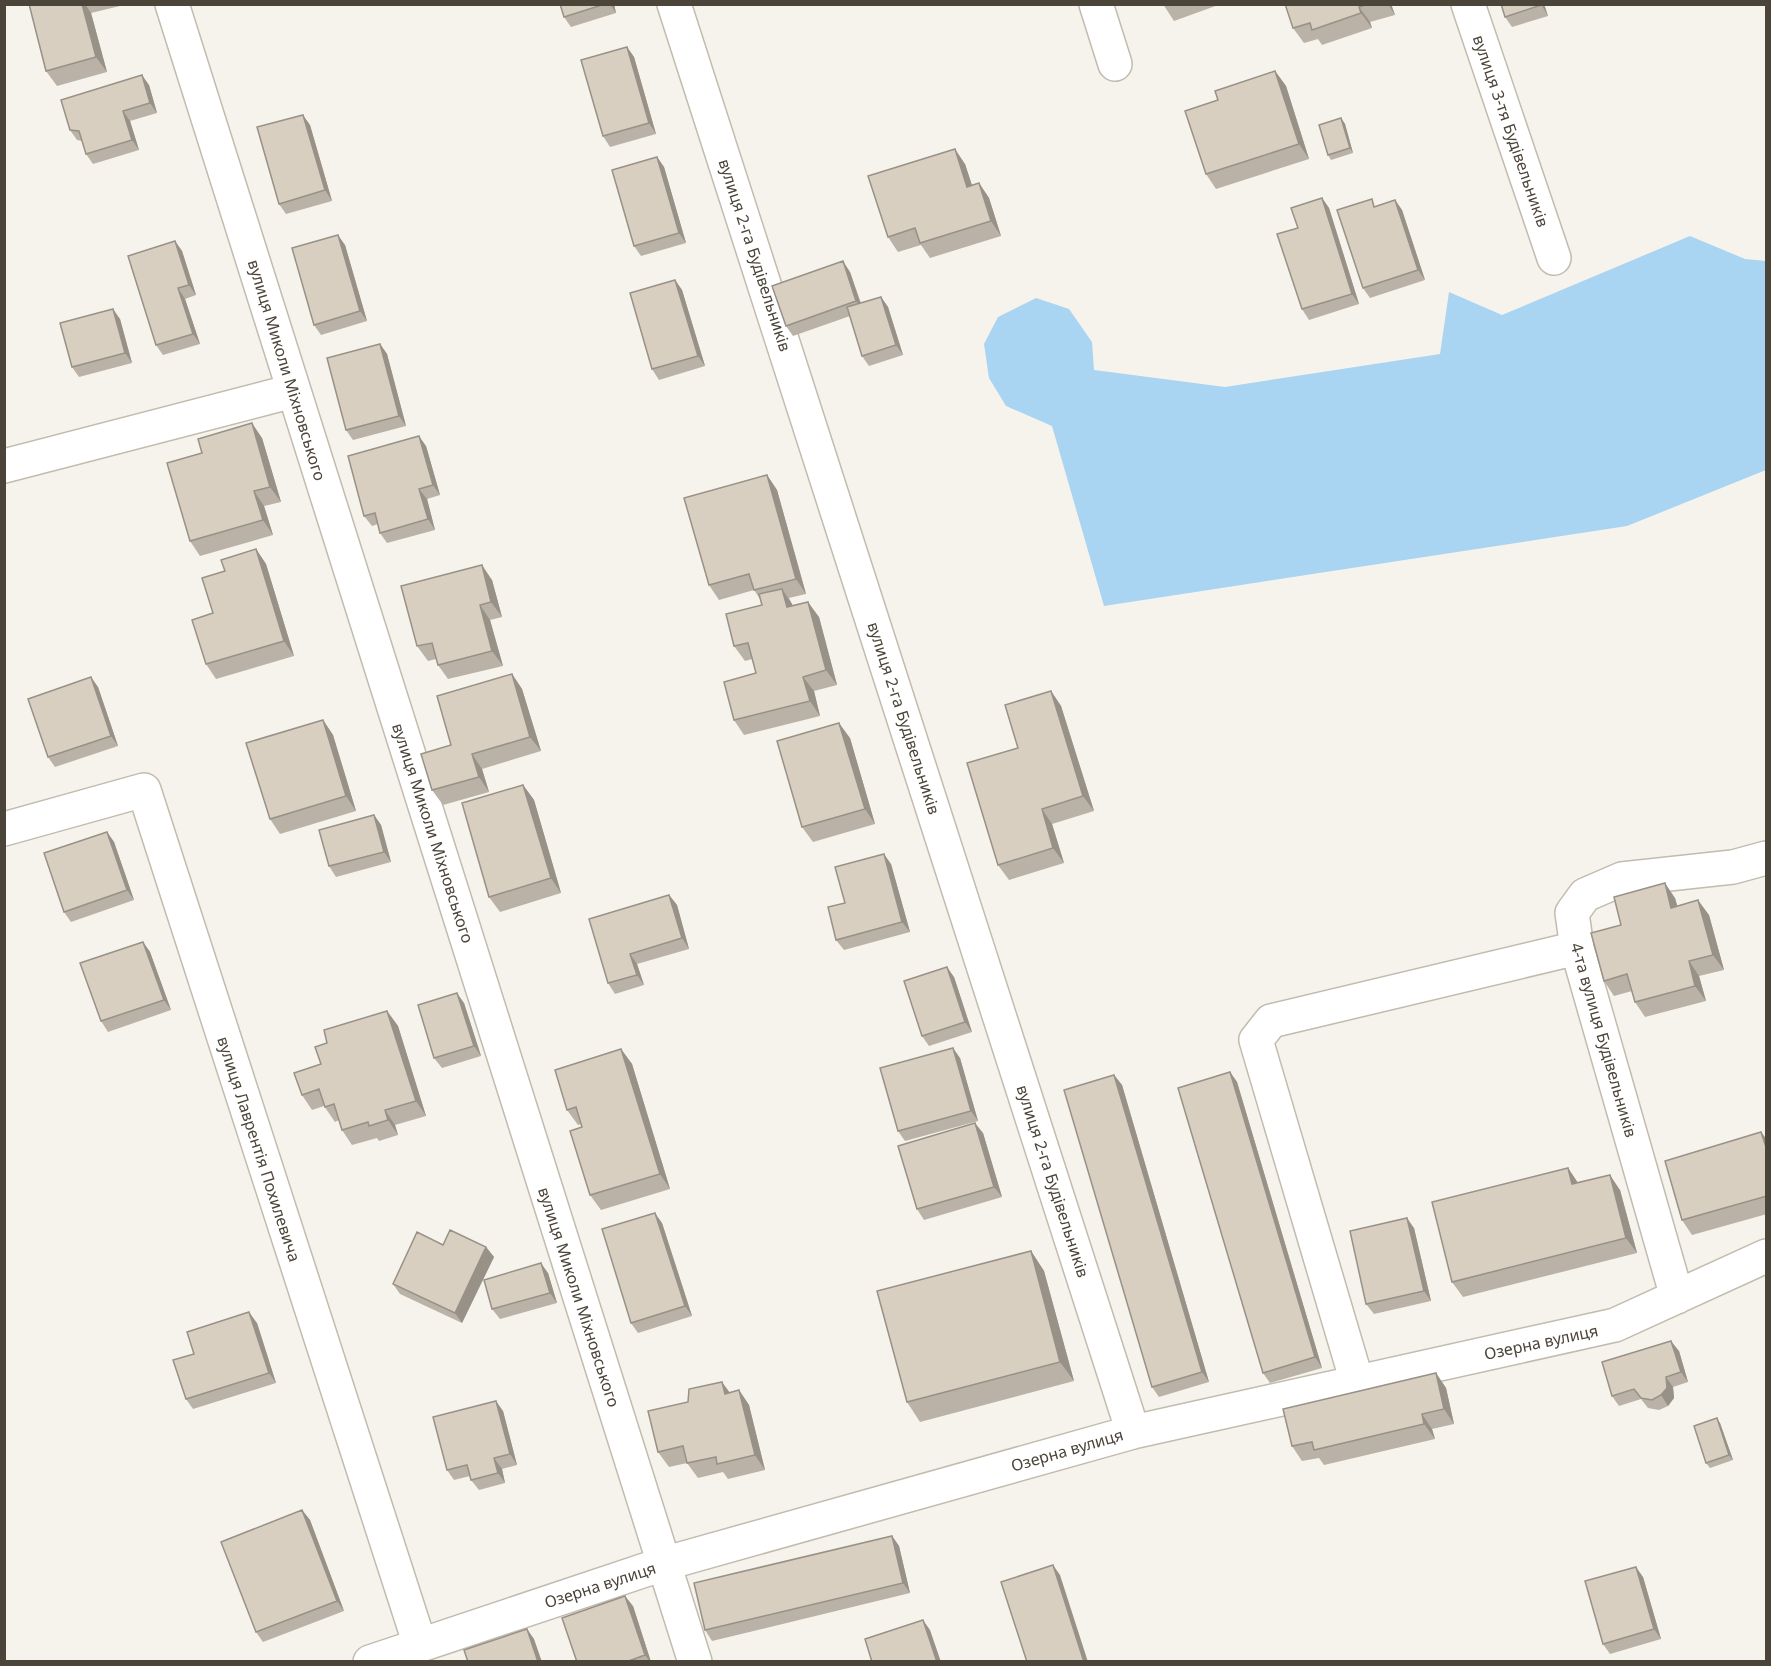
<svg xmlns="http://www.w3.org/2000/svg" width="1771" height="1666" viewBox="0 0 1771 1666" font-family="'Noto Sans',sans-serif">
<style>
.water{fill:#a9d4f2}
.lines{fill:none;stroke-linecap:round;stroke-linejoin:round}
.minor-casing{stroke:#c2bbae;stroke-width:36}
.minor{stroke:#fff;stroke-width:33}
.wall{fill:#bab2a6}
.shaded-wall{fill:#979187}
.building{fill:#d8cfc1;stroke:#979187;stroke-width:1.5}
.labels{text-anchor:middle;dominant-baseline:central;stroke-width:6;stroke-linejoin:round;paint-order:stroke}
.street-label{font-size:16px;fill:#4b4439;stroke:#fff}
</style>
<rect width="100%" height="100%" fill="#f6f3ec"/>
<path class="water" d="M1690,236L1745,259L1766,261V470L1627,526L1104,606L1052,426L1006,406L989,378L984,344L998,317L1036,298L1069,309L1092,342L1094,370L1225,387L1440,354L1449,292L1502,315Z"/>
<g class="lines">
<defs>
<path id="minor" d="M172,4L695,1662
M674,4L1133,1432
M1096,4L1115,64
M1468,4L1554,258
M4,466L293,391
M4,829L144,790L420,1645
M1677,1297L1577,948L1572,913L1585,895L1622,879L1733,867L1766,858
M1357,1382L1256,1040L1271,1021L1577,948
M370,1662L663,1564L1133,1432L1615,1325L1766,1256"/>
</defs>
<use href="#minor" class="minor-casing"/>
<use href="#minor" class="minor"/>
</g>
<path class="wall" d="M29,4H119L120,6L91,13L107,72L57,86L46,71Z
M560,4H614L616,13L571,27L564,17Z
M1163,4H1221L1174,21Z
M1285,4H1391L1395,15L1370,22L1372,28L1322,45L1318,39L1304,43L1293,28Z
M1544,4L1548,16L1512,27L1505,17Z
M627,47L634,57L656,134L610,147L603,136Z
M1275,71L1286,86L1309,159L1216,189L1206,174L1218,100Z
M149,85L157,113L130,121L139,150L93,164L86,154L82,141L77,140L70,130Z
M1341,118L1345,124L1353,153L1331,160L1328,155Z
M310,125L332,201L286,214L279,204Z
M657,157L664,167L686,243L641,256L634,246Z
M965,164L972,185L979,183L989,198L1001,236L930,258L921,245L898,252L888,237Z
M1322,198L1329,208L1359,304L1309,320L1302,309L1298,228Z
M1395,200L1402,210L1425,280L1370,298L1363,288Z
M175,241L182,251L196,295L185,299L200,344L163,355L156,345Z
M345,245L367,321L321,335L314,325Z
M850,272L861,303L881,297L888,307L903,355L869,366L862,356L850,316L793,336L786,326Z
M675,280L682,290L705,366L659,380L652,369Z
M120,319L132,363L79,377L72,367Z
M380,344L387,354L406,426L353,440L346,430Z
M262,438L281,502L264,506L273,535L200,556L190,541Z
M426,446L440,495L427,499L435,530L387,543L380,533L378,524L372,526L364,516Z
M767,475L777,490L806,594L789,598L793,606L819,617L837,685L814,691L820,716L744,735L734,720L756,673L752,659L745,661L734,646L762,605L760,599L754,590L719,600L709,585Z
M256,549L266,564L294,656L216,679L206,664L213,613L225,571Z
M492,580L502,617L490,620L503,666L448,679L438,665L436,659L428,661L417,646Z
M512,674L522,689L541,751L482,769L489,792L443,805L432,790L451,745Z
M98,687L118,746L55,767L48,757Z
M1051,691L1061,706L1094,811L1052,824L1064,863L1009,880L998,865L1018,748Z
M323,720L333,735L356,811L280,834L270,819Z
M850,738L875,824L813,842L802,827Z
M523,785L534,800L561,893L500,912L489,897Z
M374,815L381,825L391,862L336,877L329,866Z
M107,832L114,842L134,900L71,922L64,912Z
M891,864L910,932L844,950L836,940L845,903Z
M669,895L677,905L689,949L637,964L644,985L615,994L608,983Z
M1675,898L1677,906L1709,915L1724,970L1699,976L1706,1001L1645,1017L1635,1002L1632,991L1614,996L1604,981L1621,925Z
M143,942L150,952L171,1010L108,1032L101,1021Z
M954,977L972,1032L929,1046L922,1036Z
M464,1003L481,1056L442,1068L434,1058Z
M387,1011L398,1026L426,1116L395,1125L398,1135L379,1141L377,1138L352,1145L342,1130L339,1120L335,1122L324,1106L312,1110L302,1095L321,1064L327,1043Z
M621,1049L632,1064L670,1189L601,1210L590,1195L581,1124L578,1125L567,1110Z
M960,1058L978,1121L905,1141L898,1131Z
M1230,1072L1237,1082L1322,1368L1270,1383L1263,1373Z
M1114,1075L1122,1085L1209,1382L1159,1397L1152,1387Z
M1761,1132L1767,1140V1214L1692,1235L1682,1220Z
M983,1133L1002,1197L924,1220L917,1209Z
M1568,1168L1578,1183L1620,1190L1637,1253L1463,1297L1452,1282Z
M662,1223L692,1316L638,1333L631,1323Z
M1414,1228L1431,1301L1374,1314L1366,1304Z
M443,1245L486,1247L494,1257L462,1323L400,1294L393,1284Z
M1031,1251L1044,1271L1074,1381L920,1422L907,1402Z
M548,1273L557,1303L500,1319L492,1309Z
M257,1323L276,1383L193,1409L186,1399L194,1354Z
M1679,1351L1688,1382L1673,1387L1674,1398L1668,1406L1659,1410L1648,1408L1641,1399L1619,1406L1612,1396Z
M1436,1373L1446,1388L1454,1424L1432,1429L1435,1439L1324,1465L1319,1458L1302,1461L1292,1446Z
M739,1390L749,1405L765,1470L728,1479L723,1472L698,1478L687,1463L669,1467L658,1452L730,1392Z
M503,1411L517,1465L502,1469L505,1483L479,1490L471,1480L470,1476L454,1480L447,1470Z
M1720,1423L1733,1460L1710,1468L1706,1463Z
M302,1510L310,1520L344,1611L263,1642L256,1632Z
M892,1536L899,1546L910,1593L712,1641L705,1630Z
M1643,1577L1661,1639L1610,1654L1603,1644Z
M633,1606L651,1662H577Z"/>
<path class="shaded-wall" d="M82,4H85L91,13L107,72L96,57Z
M610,4H614L616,13Z
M1388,4H1391L1395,15Z
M1541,4H1544L1548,16Z
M1359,7L1370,22L1372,28L1361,13Z
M627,47L634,57L656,134L649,123Z
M1275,71L1286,86L1309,159L1299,144Z
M142,75L149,85L157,113L150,103Z
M123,111L130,121L139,150L132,140Z
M303,115L310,125L332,201L325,190Z
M1341,118L1345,124L1353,153L1350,148Z
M955,149L965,164L977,201L967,187Z
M657,157L664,167L686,243L679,233Z
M979,183L989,198L1001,236L991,221Z
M1322,198L1329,208L1359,304L1352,294Z
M1395,200L1402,210L1425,280L1418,270Z
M338,235L345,245L367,321L360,311Z
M175,241L182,251L196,295L189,285Z
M843,261L850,272L863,311L856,301Z
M675,280L682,290L705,366L698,356Z
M178,288L185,299L200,344L193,334Z
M881,297L888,307L903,355L896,345Z
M113,309L120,319L132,363L125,353Z
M380,344L387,354L406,426L399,416Z
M252,423L262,438L281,502L270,487Z
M419,436L426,446L440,495L433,485Z
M767,475L777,490L806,594L796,579Z
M419,489L427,499L435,530L428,519Z
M254,491L264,506L273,535L263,520Z
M256,549L266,564L294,656L284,641Z
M482,565L492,580L502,617L491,602Z
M782,589L792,604L797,622L787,607Z
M808,602L819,617L837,685L826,670Z
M480,605L490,620L503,666L492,651Z
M512,674L522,689L541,751L530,737Z
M91,677L98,687L118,746L111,736Z
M803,677L814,691L820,716L810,701Z
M1051,691L1061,706L1094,811L1083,796Z
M323,720L333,735L356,811L346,796Z
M839,723L850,738L875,824L865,809Z
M472,754L482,769L489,792L479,777Z
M523,785L534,800L561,893L551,878Z
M1042,809L1052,824L1064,863L1053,848Z
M374,815L381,825L391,862L384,852Z
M107,832L114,842L134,900L127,890Z
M884,854L891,864L910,932L902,922Z
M1665,883L1675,898L1682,922L1671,908Z
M669,895L677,905L689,949L682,938Z
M1698,900L1709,915L1724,970L1713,955Z
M143,942L150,952L171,1010L164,1000Z
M630,954L637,964L644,985L637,975Z
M1689,961L1699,976L1706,1001L1695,986Z
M947,967L954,977L972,1032L965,1022Z
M457,993L464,1003L481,1056L474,1046Z
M387,1011L398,1026L426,1116L416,1101Z
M953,1048L960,1058L978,1121L971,1111Z
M621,1049L632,1064L670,1189L660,1174Z
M1230,1072L1237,1082L1322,1368L1315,1357Z
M1114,1075L1122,1085L1209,1382L1202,1372Z
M385,1110L395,1125L398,1135L388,1120Z
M975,1123L983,1133L1002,1197L994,1187Z
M1761,1132L1767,1140V1150Z
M1568,1168L1578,1183L1572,1184Z
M1610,1175L1620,1190L1637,1253L1626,1238Z
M655,1213L662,1223L692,1316L685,1306Z
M1407,1218L1414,1228L1431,1301L1424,1291Z
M486,1247L494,1257L462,1323L455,1313Z
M1031,1251L1044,1271L1074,1381L1060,1362Z
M541,1263L548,1273L557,1303L550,1293Z
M249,1312L257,1323L276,1383L269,1373Z
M1671,1341L1679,1351L1688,1382L1681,1372Z
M1436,1373L1446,1388L1454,1424L1444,1409Z
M1666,1377L1673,1387L1674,1398L1668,1406L1661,1395Z
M722,1382L733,1397L725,1394Z
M739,1390L749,1405L765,1470L755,1455Z
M496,1401L503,1411L517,1465L510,1454Z
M1422,1414L1432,1429L1435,1439L1424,1424Z
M1717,1418L1720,1423L1733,1460L1729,1455Z
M494,1458L502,1469L505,1483L498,1473Z
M302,1510L310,1520L344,1611L337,1601Z
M892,1536L899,1546L910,1593L903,1583Z
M1053,1565L1060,1575L1088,1662H1084Z
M1636,1567L1643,1577L1661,1639L1654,1629Z
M625,1596L633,1606L651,1662H650L645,1655Z
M923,1620L930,1630L941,1662H937Z
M527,1629L534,1639L542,1662H538Z"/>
<path class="building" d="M29,4H82L96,57L46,71Z
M560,4H605L564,17Z
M1285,4H1368L1359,7L1361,13L1312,30L1310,23L1293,28Z
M1501,4H1541V5L1505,17Z
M627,47L649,123L603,136L581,60Z
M1275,71L1299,144L1206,174L1185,111L1218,100L1215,91Z
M142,75L150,103L123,111L132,140L86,154L79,131L70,130L61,100Z
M303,115L325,190L279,204L257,127Z
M1341,118L1350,148L1328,155L1319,125Z
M955,149L967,187L979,183L991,221L920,243L915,228L888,237L868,176Z
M657,157L679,233L634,246L612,170Z
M1322,198L1352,294L1302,309L1277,234L1298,228L1291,208Z
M1372,199L1374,207L1395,200L1418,270L1363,288L1337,210Z
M338,235L360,311L314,325L292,248Z
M175,241L189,285L178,288L193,334L156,345L128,256Z
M843,261L856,301L786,326L772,286Z
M675,280L698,356L652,369L630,293Z
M881,297L896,345L862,356L847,307Z
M113,309L125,353L72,367L60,323Z
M380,344L399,416L346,430L327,358Z
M252,423L270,487L254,491L263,520L190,541L167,463L202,453L198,439Z
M419,436L433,485L419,489L428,519L380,533L375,513L364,516L348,456Z
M767,475L796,579L754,590L749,574L709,585L684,498Z
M256,549L284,641L206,664L192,620L213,613L202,578L225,571L221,560Z
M482,565L491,602L480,605L492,651L438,665L432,643L417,646L401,586Z
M782,589L787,607L808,602L826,670L803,677L810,701L734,720L724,682L756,673L748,643L734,646L726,614L762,605L759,594Z
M512,674L530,737L472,754L479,777L432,790L421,754L451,745L437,696Z
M91,677L111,736L48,757L28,699Z
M1051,691L1083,796L1042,809L1053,848L998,865L967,763L1018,748L1005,705Z
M323,720L346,796L270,819L246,743Z
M839,723L865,809L802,827L777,741Z
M523,785L551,878L489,897L462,803Z
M374,815L384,852L329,866L319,830Z
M107,832L127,890L64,912L44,853Z
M884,854L902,922L836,940L828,907L845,903L835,867Z
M1665,883L1671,908L1698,900L1713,955L1689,961L1695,986L1635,1002L1627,974L1604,981L1591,933L1621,925L1614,897Z
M669,895L682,938L630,954L637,975L608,983L589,919Z
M143,942L164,1000L101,1021L80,963Z
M947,967L965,1022L922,1036L904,981Z
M457,993L474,1046L434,1058L418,1005Z
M387,1011L416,1101L385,1110L388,1120L369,1126L368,1122L342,1130L334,1104L325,1107L319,1089L302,1095L294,1073L321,1064L315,1047L327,1043L324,1030Z
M953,1048L971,1111L898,1131L880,1068Z
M621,1049L660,1174L590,1195L570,1131L582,1127L576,1107L567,1110L555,1070Z
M1230,1072L1315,1357L1263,1373L1178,1088Z
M1114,1075L1202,1372L1152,1387L1064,1090Z
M975,1123L994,1187L917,1209L898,1146Z
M1761,1132L1767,1150V1196L1682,1220L1665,1161Z
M1568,1168L1572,1184L1610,1175L1626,1238L1452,1282L1432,1202Z
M655,1213L685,1306L631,1323L602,1229Z
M1407,1218L1424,1291L1366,1304L1350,1231Z
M450,1230L486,1247L455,1313L393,1284L417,1232L443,1245Z
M1031,1251L1060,1362L907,1402L877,1291Z
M541,1263L550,1293L492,1309L484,1280Z
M249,1312L269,1373L186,1399L173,1360L194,1354L187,1332Z
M1671,1341L1681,1372L1666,1377L1667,1388L1661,1395L1652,1400L1641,1398L1634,1389L1612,1396L1602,1362Z
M1436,1373L1444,1409L1422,1414L1424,1424L1314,1450L1312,1442L1292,1446L1283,1409Z
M722,1382L725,1394L739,1390L755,1455L717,1464L716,1457L687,1463L683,1446L658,1452L648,1411L688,1402L689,1389Z
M496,1401L510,1454L494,1458L498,1473L471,1480L467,1465L447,1470L433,1417Z
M1717,1418L1729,1455L1706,1463L1694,1426Z
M302,1510L337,1601L256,1632L221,1542Z
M892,1536L903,1583L705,1630L694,1583Z
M1053,1565L1084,1662H1027L1001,1582Z
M1636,1567L1654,1629L1603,1644L1585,1581Z
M625,1596L645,1655L626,1662H577L562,1618Z
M923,1620L937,1662H872L865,1639Z
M527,1629L538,1662H468L464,1650Z"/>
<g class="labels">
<g class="street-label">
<text transform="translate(1511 131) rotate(71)">вулиця 3-тя Будівельників</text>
<text transform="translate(755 255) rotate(72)">вулиця 2-га Будівельників</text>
<text transform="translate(287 370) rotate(73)">вулиця Миколи Міхновського</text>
<text transform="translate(904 718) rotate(72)">вулиця 2-га Будівельників</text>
<text transform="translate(433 833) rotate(72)">вулиця Миколи Міхновського</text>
<text transform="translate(1604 1040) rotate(74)">4-та вулиця Будівельників</text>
<text transform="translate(259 1149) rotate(72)">вулиця Лаврентія Похилевича</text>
<text transform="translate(1053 1181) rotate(72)">вулиця 2-га Будівельників</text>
<text transform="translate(579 1297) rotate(72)">вулиця Миколи Міхновського</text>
<text transform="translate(1541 1342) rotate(-12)">Озерна вулиця</text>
<text transform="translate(1067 1450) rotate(-16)">Озерна вулиця</text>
<text transform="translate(600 1585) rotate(-18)">Озерна вулиця</text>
</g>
</g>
<rect width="1771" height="1666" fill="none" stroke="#4b4439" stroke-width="12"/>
</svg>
